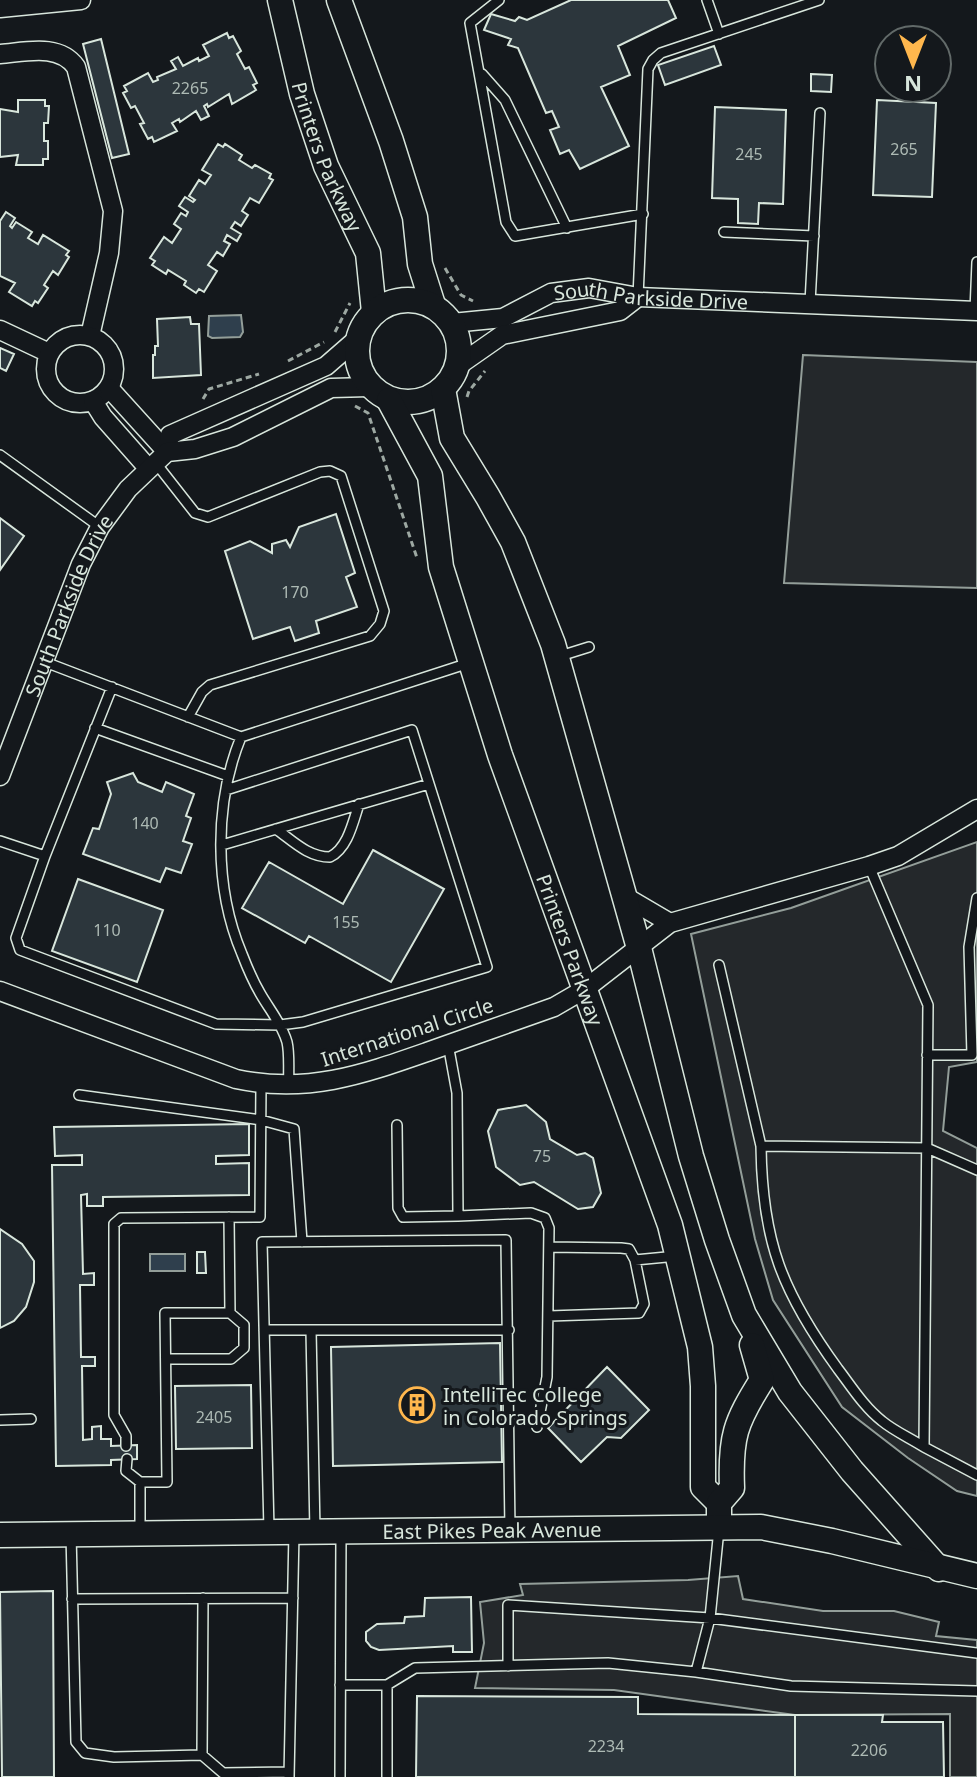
<svg xmlns="http://www.w3.org/2000/svg" width="977" height="1777" viewBox="0 0 977 1777" font-family="'Noto Sans',sans-serif">
<style>
.parking{fill:#24282b;stroke:#939e99;stroke-width:2}
.water{fill:#2f3f4d;stroke:#939e99;stroke-width:2}
.building{fill:#2c363c;stroke:#d8e6dc;stroke-width:2}
.lines{fill:none;stroke-linecap:round;stroke-linejoin:round}
.lane-casing{stroke:#d8e6dc;stroke-width:12}
.street-casing{stroke:#d8e6dc;stroke-width:21}
.secondary-casing{stroke:#d8e6dc;stroke-width:27}
.path{stroke:#9da8a2;stroke-width:3;stroke-dasharray:6 4;stroke-linecap:butt}
.lane{stroke:#14181c;stroke-width:9}
.street{stroke:#14181c;stroke-width:18}
.secondary{stroke:#14181c;stroke-width:24}
.labels{text-anchor:middle;dominant-baseline:central;stroke-width:6;stroke-linejoin:round;paint-order:stroke}
.number-label{font-size:16px;fill:#adbab4}
.street-label{font-size:20px;fill:#d8e6dc;stroke:#14181c}
.poi-label{font-size:20px;fill:#d8e6dc;stroke:#14181c;text-anchor:start}
</style>
<rect width="100%" height="100%" fill="#14181c"/>
<path class="parking" d="M803,355L977,362V588L784,583Z
M977,842V1062L949,1067L943,1131L977,1148V1496L957,1491L908,1458L842,1407L773,1300L755,1239L691,934L791,908Z
M738,1576L743,1599L823,1611H894L939,1622L936,1636L977,1640V1777H950V1714L795,1715L614,1690L475,1688L484,1643L480,1602L523,1595L520,1584L688,1580Z"/>
<path class="water" d="M241,315L243,332L240,337L212,338L208,336L209,316Z
M150,1254H185V1271H150Z"/>
<path class="building" d="M571,0H668L676,18L618,46L630,75L601,87L629,146L580,169L569,150L560,154L550,130L559,127L552,111L546,113L518,48L508,45L511,39L484,30L491,14L515,21L519,17L527,20Z
M227,33L229,38L233,36L241,51L237,54L245,69L249,67L257,83L253,85L256,90L232,104L229,94L208,107L207,104L204,106L209,116L201,120L196,111L180,122L179,119L172,123L177,131L154,142L152,137L148,139L140,124L144,123L135,106L131,108L123,93L127,91L124,86L148,73L153,82L158,80L157,77L176,69L171,61L178,57L183,66L198,58L199,61L209,56L203,45Z
M101,39L129,154L112,158L83,44Z
M714,46L721,65L665,85L658,65Z
M811,74L832,75L831,92L811,91Z
M18,100H45V106H49L48,123H44V141H48V159H43V165H16L18,155L0,157V109L18,112Z
M877,100L936,103L932,197L873,195Z
M715,107L786,110L783,204L759,203L758,224L738,223V199L712,198Z
M218,144L223,147L225,144L242,155L239,160L252,168L255,165L271,174L269,178L273,180L259,203L250,198L242,211L248,215L241,226L235,222L231,228L241,234L237,241L227,235L224,241L230,244L223,256L217,252L208,265L217,271L204,292L199,289L196,293L184,285L186,281L168,270L166,274L152,265L155,261L150,258L164,237L172,243L181,229L174,224L181,213L186,216L188,212L179,206L185,197L193,202L195,200L189,196L199,180L205,184L211,175L202,170Z
M6,212L15,218L10,226L12,228L16,222L32,232L28,238L38,244L43,235L69,251L66,255L69,257L58,275L53,271L44,285L48,288L38,303L35,301L32,306L9,292L15,283L0,276V221Z
M190,317L191,324H199L201,375L153,378V355H155V346H158L157,319Z
M0,348L14,354L6,371L0,368Z
M336,514L355,573L346,577L357,607L316,621L319,633L295,641L290,627L253,639L225,551L250,541L272,553V544L286,540L290,547L299,527Z
M0,518L24,536L0,570Z
M133,773L138,782L162,792L166,782L194,794L186,816L191,818L183,841L192,844L181,873L166,868L160,882L83,854L93,828L99,829L111,794L107,782Z
M373,850L444,889L391,982L309,936L305,943L242,908L269,862L343,904Z
M78,879L163,910L137,982L52,951Z
M526,1105L546,1122L550,1139L577,1155L585,1153L593,1158L601,1193L593,1207L578,1209L534,1182L520,1185L496,1167L488,1131L498,1110Z
M249,1124V1155L216,1156V1164L249,1163V1195L103,1197V1206H87V1194L81,1195L83,1274L94,1273V1285H80L81,1357H95V1366H82L83,1440L92,1439V1427L101,1426V1439H111V1446L137,1445V1459L111,1460V1465L56,1466L52,1165H82V1155L55,1156L54,1127Z
M0,1229L22,1244L34,1261V1282L26,1307L14,1321L0,1328Z
M197,1252H205L206,1273H197Z
M500,1343L502,1462L333,1466L331,1347Z
M607,1367L649,1410L621,1438L607,1437L581,1462L548,1428Z
M251,1385L252,1448L176,1449L175,1386Z
M53,1591L54,1777H2L0,1592Z
M471,1597L472,1652H453V1646L379,1650L371,1647L366,1641V1632L377,1624L404,1623L405,1617L424,1616L425,1598Z
M417,1696L638,1697V1714L795,1715V1777H416Z
M795,1715H883L882,1722H943L944,1777H795Z"/>
<g class="lines">
<defs>
<path id="lane" d="M499,0L470,23L506,222L515,236L643,214
M707,0L719,34
M482,74L505,100L567,228
M724,232L814,236
M638,297L648,69L653,60L661,53L819,0
M810,303L820,113
M975,311L977,262
M0,455L100,527
M155,462L195,513L208,517L320,472L330,471L341,476L384,611L380,624L370,636L210,685L202,692L188,717
M557,657L589,647
M45,662L241,737
M112,687L45,856L16,938L20,950L216,1024L280,1025L303,1022L487,967L412,730L226,790
M95,728L228,776
M276,829C293,841 308,857 330,857C348,848 353,822 359,804
M0,841L45,856
M222,845L429,784
M869,866L928,1005L924,1447L977,1475
M719,965L761,1146L927,1148L977,1170
M927,1055H972L969,947L977,898
M289,1085C288,1071 290,1055 287,1042C282,1024 269,1009 260,993C253,981 247,967 242,954C214,888 214,803 241,737L469,663
M79,1095L261,1120L294,1129L302,1242
M397,1125L398,1208L403,1217L458,1216L457,1093L448,1044
M761,1146C762,1241 782,1292 838,1369C851,1386 864,1407 882,1421C894,1431 910,1438 924,1447
M458,1216L531,1213L545,1218L549,1228L547,1377L537,1427
M549,1247L621,1248L629,1249L635,1260L677,1256
M549,1316L639,1313L644,1304L635,1260
M264,1330H509
M311,1330L315,1531
M166,1359H231L244,1348V1325L230,1313
M0,1420L31,1419
M126,1446V1436L114,1415V1224L121,1218L260,1217L261,1084
M127,1459L126,1471L140,1482V1533
M140,1482H167L165,1313H230L229,1217
M269,1530L262,1242L506,1240L510,1529
M71,1534L76,1742L85,1753L114,1757L202,1755L223,1773L289,1772
M72,1599L293,1598
M508,1666V1605L710,1618L977,1653
M696,1672L710,1618L719,1529
M340,1685H387V1777
M387,1685L415,1668L608,1663L696,1672L791,1686L977,1691
M202,1755L203,1598
M289,1777L294,1532
M340,1777L341,1534"/>
<g id="street">
<path d="M0,8L81,0"/>
<path d="M0,54C26,52 59,43 76,67L113,211L109,253L90,336"/>
<path id="s1" d="M452,323L503,318L551,293L589,288L638,297L977,311"/>
<path d="M0,330L49,353"/>
<circle cx="80" cy="369" r="34"/>
<path d="M459,365L502,335L620,311L638,297"/>
<path d="M109,388L167,452"/>
<path d="M93,401L103,417L148,468"/>
<path d="M167,452L170,435L326,366L357,339"/>
<path id="s2" d="M0,776L81,564L100,527L128,489L167,452L195,449L233,437L331,388L369,387"/>
<path d="M624,896L670,923"/>
<path d="M0,991L236,1079C307,1094 361,1075 427,1052C469,1037 512,1022 554,1007L585,989L670,923L869,866L898,856L977,809"/>
</g>
<g id="secondary">
<path id="s3" d="M280,0L302,94L326,166L368,253L374,312"/>
<path d="M339,0L391,141L415,217L420,264L433,305"/>
<circle cx="408" cy="351" r="51"/>
<path d="M443,389L452,438L488,497L513,542L553,644L639,948L691,1156L717,1240L744,1315L790,1392L852,1471L939,1569"/>
<path id="s4" d="M389,400L430,476L441,567L500,755L670,1225L700,1347L703,1386V1487L719,1503"/>
<path d="M719,1518V1503L732,1488C730,1437 735,1423 762,1380L752,1345"/>
<path id="s5" d="M0,1535L761,1527L832,1541L977,1576"/>
</g>
</defs>
<use href="#lane" class="lane-casing"/>
<use href="#street" class="street-casing"/>
<use href="#secondary" class="secondary-casing"/>
<path class="path" d="M445,268L461,295L473,301
M335,332L350,303
M288,361L324,342
M467,397L469,391L485,371
M203,399L209,389L259,374
M355,406L368,413L417,558"/>
<use href="#lane" class="lane"/>
<use href="#street" class="street"/>
<use href="#secondary" class="secondary"/>
</g>
<defs>
<symbol id="building-ring" viewBox="-11 -11 22 22"><circle r="9.5" fill="#14181c" stroke="#ffb74d" stroke-width="1.5"/><path d="M-4-6H4V6H1V3H-1V6H-4ZM-2.5-4.3h1.7v1.8h-1.7ZM.8-4.3h1.7v1.8H.8ZM-2.5-1h1.7V.8h-1.7ZM.8-1h1.7V.8H.8Z" fill="#ffb74d"/></symbol>
</defs>
<g fill-rule="evenodd">
<use href="#building-ring" x="397" y="1385" width="40" height="40"/>
</g>
<g class="labels">
<g class="number-label">
<text x="190" y="88">2265</text>
<text x="904" y="149">265</text>
<text x="749" y="154">245</text>
<text x="295" y="592">170</text>
<text x="145" y="823">140</text>
<text x="346" y="922">155</text>
<text x="107" y="930">110</text>
<text x="542" y="1156">75</text>
<text x="214" y="1417">2405</text>
<text x="606" y="1746">2234</text>
<text x="869" y="1750">2206</text>
</g>
<g class="street-label">
<text stroke="none"><textPath href="#s3" startOffset="164">Printers Parkway</textPath></text>
<text stroke="none"><textPath href="#s1" startOffset="206">South Parkside Drive</textPath></text>
<text stroke="none"><textPath href="#s2" startOffset="184">South Parkside Drive</textPath></text>
<text stroke="none"><textPath href="#s4" startOffset="582">Printers Parkway</textPath></text>
<text transform="translate(407 1032) rotate(-18)">International Circle</text>
<text stroke="none"><textPath href="#s5" startOffset="492">East Pikes Peak Avenue</textPath></text>
</g>
<g class="poi-label">
<text x="443" y="1394">IntelliTec College<tspan x="443" dy="23">in Colorado Springs</tspan></text>
</g>
</g>
<g transform="translate(913 64) rotate(180)"><circle r="38" fill="#14181c" stroke="#626a69" stroke-width="2"/>
<path d="M0-6L14 30L0 20L-14 30Z" fill="#ffb74d"/>
<text y="-12" font-size="22" font-weight="bold" text-anchor="middle" fill="#d8e6dc">N</text>
</g>
</svg>
